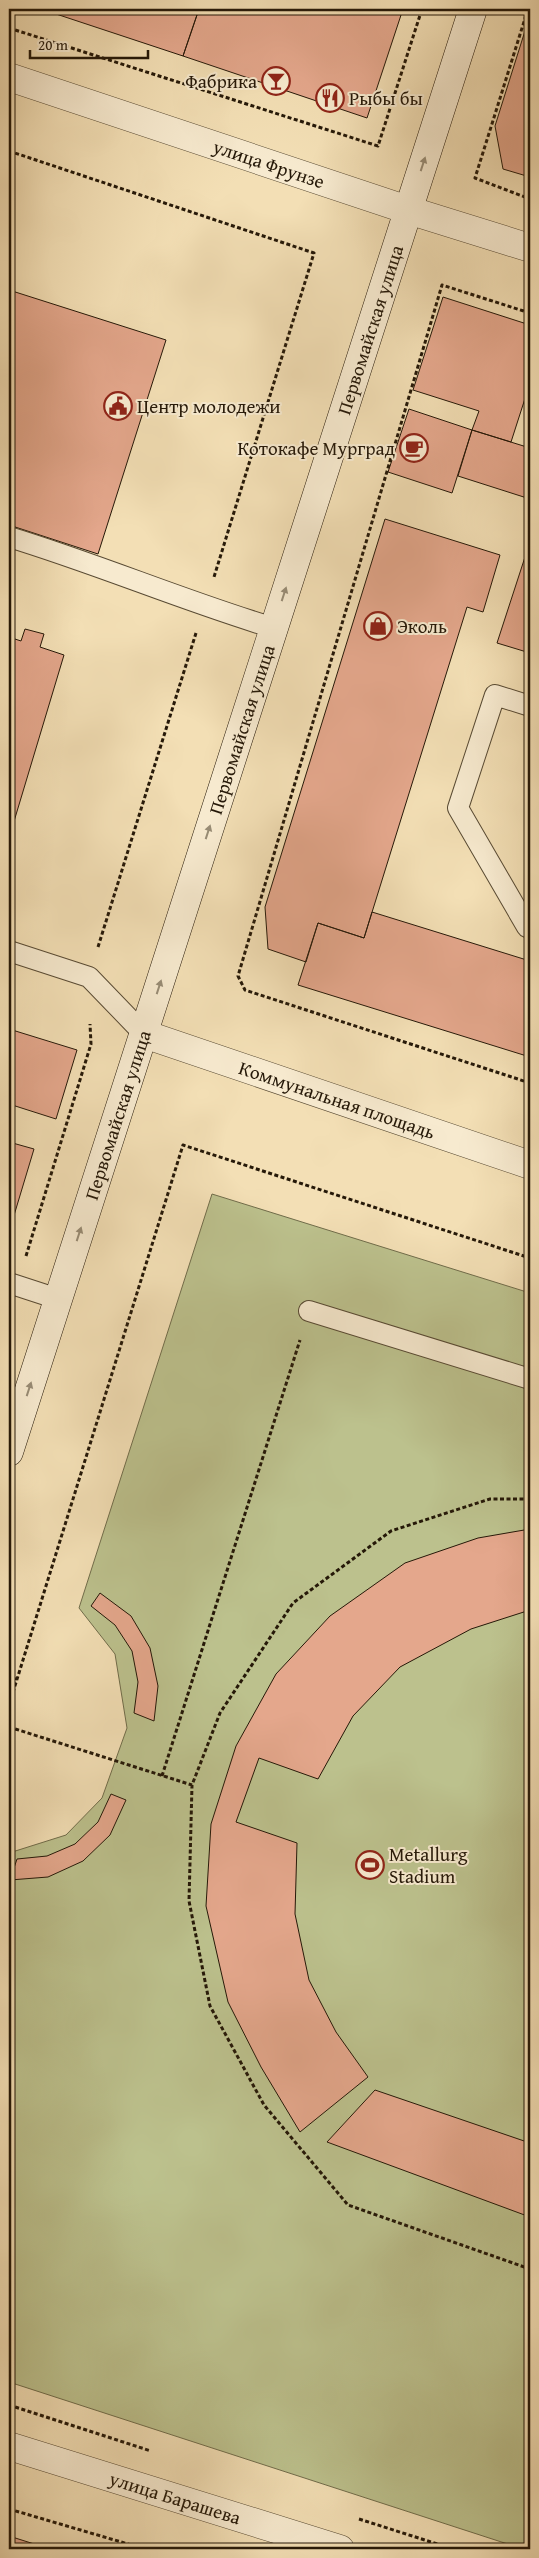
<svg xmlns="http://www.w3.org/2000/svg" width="539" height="2558" viewBox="0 0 539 2558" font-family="'Gentium Book Plus',serif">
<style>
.pitch{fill:#bcc18d;stroke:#706c4a}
.building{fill:#e4a78c;stroke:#251808}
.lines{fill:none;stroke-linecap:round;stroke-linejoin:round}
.service-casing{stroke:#584a33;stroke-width:22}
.minor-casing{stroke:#584a33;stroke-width:29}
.tertiary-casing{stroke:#584a33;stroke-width:29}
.secondary-casing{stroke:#251808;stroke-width:29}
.path{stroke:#251808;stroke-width:3;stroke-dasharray:4 2.5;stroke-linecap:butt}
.service{stroke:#f7eacf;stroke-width:20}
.minor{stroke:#f7eacf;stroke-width:28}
.tertiary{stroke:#f7eacf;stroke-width:28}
.secondary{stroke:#f7eacf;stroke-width:28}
.oneway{fill:#988c75}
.labels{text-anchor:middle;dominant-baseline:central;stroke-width:4;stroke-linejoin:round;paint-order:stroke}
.poi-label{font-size:19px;fill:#251808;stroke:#f7eacf;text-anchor:start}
.street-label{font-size:19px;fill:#251808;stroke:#f7eacf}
</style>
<rect width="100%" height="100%" fill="#f3dfb5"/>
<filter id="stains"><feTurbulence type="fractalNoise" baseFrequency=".004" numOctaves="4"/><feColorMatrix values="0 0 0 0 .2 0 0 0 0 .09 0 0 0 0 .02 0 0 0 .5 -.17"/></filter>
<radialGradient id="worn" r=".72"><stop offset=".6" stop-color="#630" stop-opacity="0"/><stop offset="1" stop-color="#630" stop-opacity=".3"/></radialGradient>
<path class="pitch" d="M212,1194L530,1293V2549H523L9,2382V1853L66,1835L102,1798L127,1728L115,1654L79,1608Z"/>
<path class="building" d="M41,9H199L183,56Z
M199,9H403L367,118L183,56Z
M530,15V177L503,169L495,126Z
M9,290L166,340L98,554L9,525Z
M443,297L530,325V383L511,442L472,430L479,411L413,390Z
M409,409L472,430L452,493L388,472Z
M472,430L530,448V499L458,476Z
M385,519L500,555L483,612L467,607L364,938L318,923L306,962L268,949L265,907Z
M525,557L530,559V653L497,643Z
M25,629L44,634L40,647L64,655L9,838V637L21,641Z
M372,912L530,961V1057L298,985L318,923L364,938Z
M9,1029L77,1050L56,1119L9,1104Z
M9,1142L34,1149L9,1232Z
M530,1529V1610L471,1629L400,1667L353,1716L318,1779L259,1758L236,1822L297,1843L295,1914L309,1980L336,2032L368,2077L300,2132L261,2067L228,2002L206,1906L211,1824L236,1746L276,1674L330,1616L405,1563L478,1538Z
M100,1593L131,1616L150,1648L158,1686L154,1721L134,1713L138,1682L132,1651L115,1625L91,1606Z
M111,1794L126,1800L110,1835L83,1861L48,1877L10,1880L17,1859L47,1856L75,1844L98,1822Z
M375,2090L530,2143V2217L327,2142Z
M9,2536L50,2549H9Z"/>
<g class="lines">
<defs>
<path id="service" d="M9,537C98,564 184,601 274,628
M530,706L495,695L458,808L527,927L530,928
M9,951L89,977L144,1034
M9,1283L58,1299
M309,1311L530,1379"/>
<g id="minor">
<path id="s1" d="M144,1034L530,1165"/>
<path id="s2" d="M9,2446L340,2549"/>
</g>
<g id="tertiary">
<path id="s3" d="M9,77L408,210L530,248"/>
</g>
<g id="secondary">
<path id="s4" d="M9,1452L473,9"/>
</g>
</defs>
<use href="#service" class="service-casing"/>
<use href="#minor" class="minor-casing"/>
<use href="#tertiary" class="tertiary-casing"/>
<use href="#secondary" class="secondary-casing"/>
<path class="path" d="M528,9L475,178L530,199
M9,28L378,146L422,9
M9,151L314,253L214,577
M530,313L442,285L238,976L245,990L530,1083
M98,947L196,633
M26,1256L91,1044L90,1024
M530,1499H490L391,1531L293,1603L220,1713L192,1785L189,1901L210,2006L264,2105L348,2205L530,2269
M9,1676L17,1679
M9,1705L183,1145L530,1258
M9,1727L192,1785
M162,1776L300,1340
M9,2405L151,2451
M9,2509L145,2549
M359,2519L453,2549"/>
<use href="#service" class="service"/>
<use href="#minor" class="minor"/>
<use href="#tertiary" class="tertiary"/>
<use href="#secondary" class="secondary"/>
</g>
<defs><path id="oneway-solid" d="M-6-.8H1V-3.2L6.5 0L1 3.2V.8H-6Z" transform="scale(1.25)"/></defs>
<g class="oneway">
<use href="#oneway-solid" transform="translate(423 164) rotate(-72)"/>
<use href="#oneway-solid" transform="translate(284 594) rotate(-72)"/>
<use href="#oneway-solid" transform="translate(208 832) rotate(-72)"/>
<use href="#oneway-solid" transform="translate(159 987) rotate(-72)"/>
<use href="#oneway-solid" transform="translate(79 1234) rotate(-72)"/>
<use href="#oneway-solid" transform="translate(29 1389) rotate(-72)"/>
</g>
<defs>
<symbol id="bar-ring" viewBox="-11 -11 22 22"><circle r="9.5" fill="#f7eacf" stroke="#8f2418" stroke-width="1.5"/><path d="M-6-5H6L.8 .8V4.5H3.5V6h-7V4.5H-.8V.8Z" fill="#8f2418"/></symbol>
<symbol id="restaurant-ring" viewBox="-11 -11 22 22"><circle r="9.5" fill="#f7eacf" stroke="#8f2418" stroke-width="1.5"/><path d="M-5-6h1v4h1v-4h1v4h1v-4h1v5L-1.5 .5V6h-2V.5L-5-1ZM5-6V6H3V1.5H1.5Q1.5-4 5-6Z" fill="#8f2418"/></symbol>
<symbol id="civic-ring" viewBox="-11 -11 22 22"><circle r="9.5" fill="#f7eacf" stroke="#8f2418" stroke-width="1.5"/><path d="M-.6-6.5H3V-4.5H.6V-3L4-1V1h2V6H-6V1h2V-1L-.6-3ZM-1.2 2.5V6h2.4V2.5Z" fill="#8f2418"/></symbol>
<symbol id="cafe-ring" viewBox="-11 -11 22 22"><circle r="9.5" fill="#f7eacf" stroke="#8f2418" stroke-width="1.5"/><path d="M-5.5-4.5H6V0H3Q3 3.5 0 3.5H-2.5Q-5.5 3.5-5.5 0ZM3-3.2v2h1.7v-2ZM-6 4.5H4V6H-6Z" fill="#8f2418"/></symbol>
<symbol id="shop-ring" viewBox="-11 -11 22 22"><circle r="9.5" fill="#f7eacf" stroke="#8f2418" stroke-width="1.5"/><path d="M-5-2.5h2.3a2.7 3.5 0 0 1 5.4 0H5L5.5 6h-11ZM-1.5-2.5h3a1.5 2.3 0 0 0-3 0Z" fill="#8f2418"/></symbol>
<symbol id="stadium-ring" viewBox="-11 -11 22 22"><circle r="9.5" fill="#f7eacf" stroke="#8f2418" stroke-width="1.5"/><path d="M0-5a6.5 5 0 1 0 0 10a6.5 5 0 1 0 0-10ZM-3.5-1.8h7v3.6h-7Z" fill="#8f2418"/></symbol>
</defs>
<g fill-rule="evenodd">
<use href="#bar-ring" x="260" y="65" width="32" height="32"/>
<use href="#restaurant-ring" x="314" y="82" width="32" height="32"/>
<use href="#civic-ring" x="102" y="390" width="32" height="32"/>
<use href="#cafe-ring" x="398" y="432" width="32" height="32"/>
<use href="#shop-ring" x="362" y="610" width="32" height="32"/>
<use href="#stadium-ring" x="354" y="1849" width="32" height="32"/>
</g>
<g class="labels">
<g class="poi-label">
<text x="257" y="81" text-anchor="end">Фабрика</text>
<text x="349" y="98">Рыбы бы</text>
<text x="137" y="406">Центр молодежи</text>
<text x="395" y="448" text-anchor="end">Котокафе Мурград</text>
<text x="397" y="626">Эколь</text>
<text x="389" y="1854">Metallurg<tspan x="389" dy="22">Stadium</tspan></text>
</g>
<g class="street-label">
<text stroke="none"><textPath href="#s3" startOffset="274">улица Фрунзе</textPath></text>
<text stroke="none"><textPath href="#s4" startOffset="1179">Первомайская улица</textPath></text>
<text stroke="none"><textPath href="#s4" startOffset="759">Первомайская улица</textPath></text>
<text stroke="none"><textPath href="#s1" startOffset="204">Коммунальная площадь</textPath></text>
<text stroke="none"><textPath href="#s4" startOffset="354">Первомайская улица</textPath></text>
<text stroke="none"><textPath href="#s2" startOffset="174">улица Барашева</textPath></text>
</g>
</g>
<rect width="539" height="2558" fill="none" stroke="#f3dfb5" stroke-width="30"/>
<rect x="10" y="10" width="519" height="2538" fill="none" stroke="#251808" stroke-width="2.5"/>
<rect x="15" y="15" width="509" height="2528" fill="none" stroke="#251808"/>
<path d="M30 50v8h118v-8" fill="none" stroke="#251808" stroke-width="2.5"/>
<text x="38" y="50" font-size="15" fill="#251808" stroke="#f7eacf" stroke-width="4" paint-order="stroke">20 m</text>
<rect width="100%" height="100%" filter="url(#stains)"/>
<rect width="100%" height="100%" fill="url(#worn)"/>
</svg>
